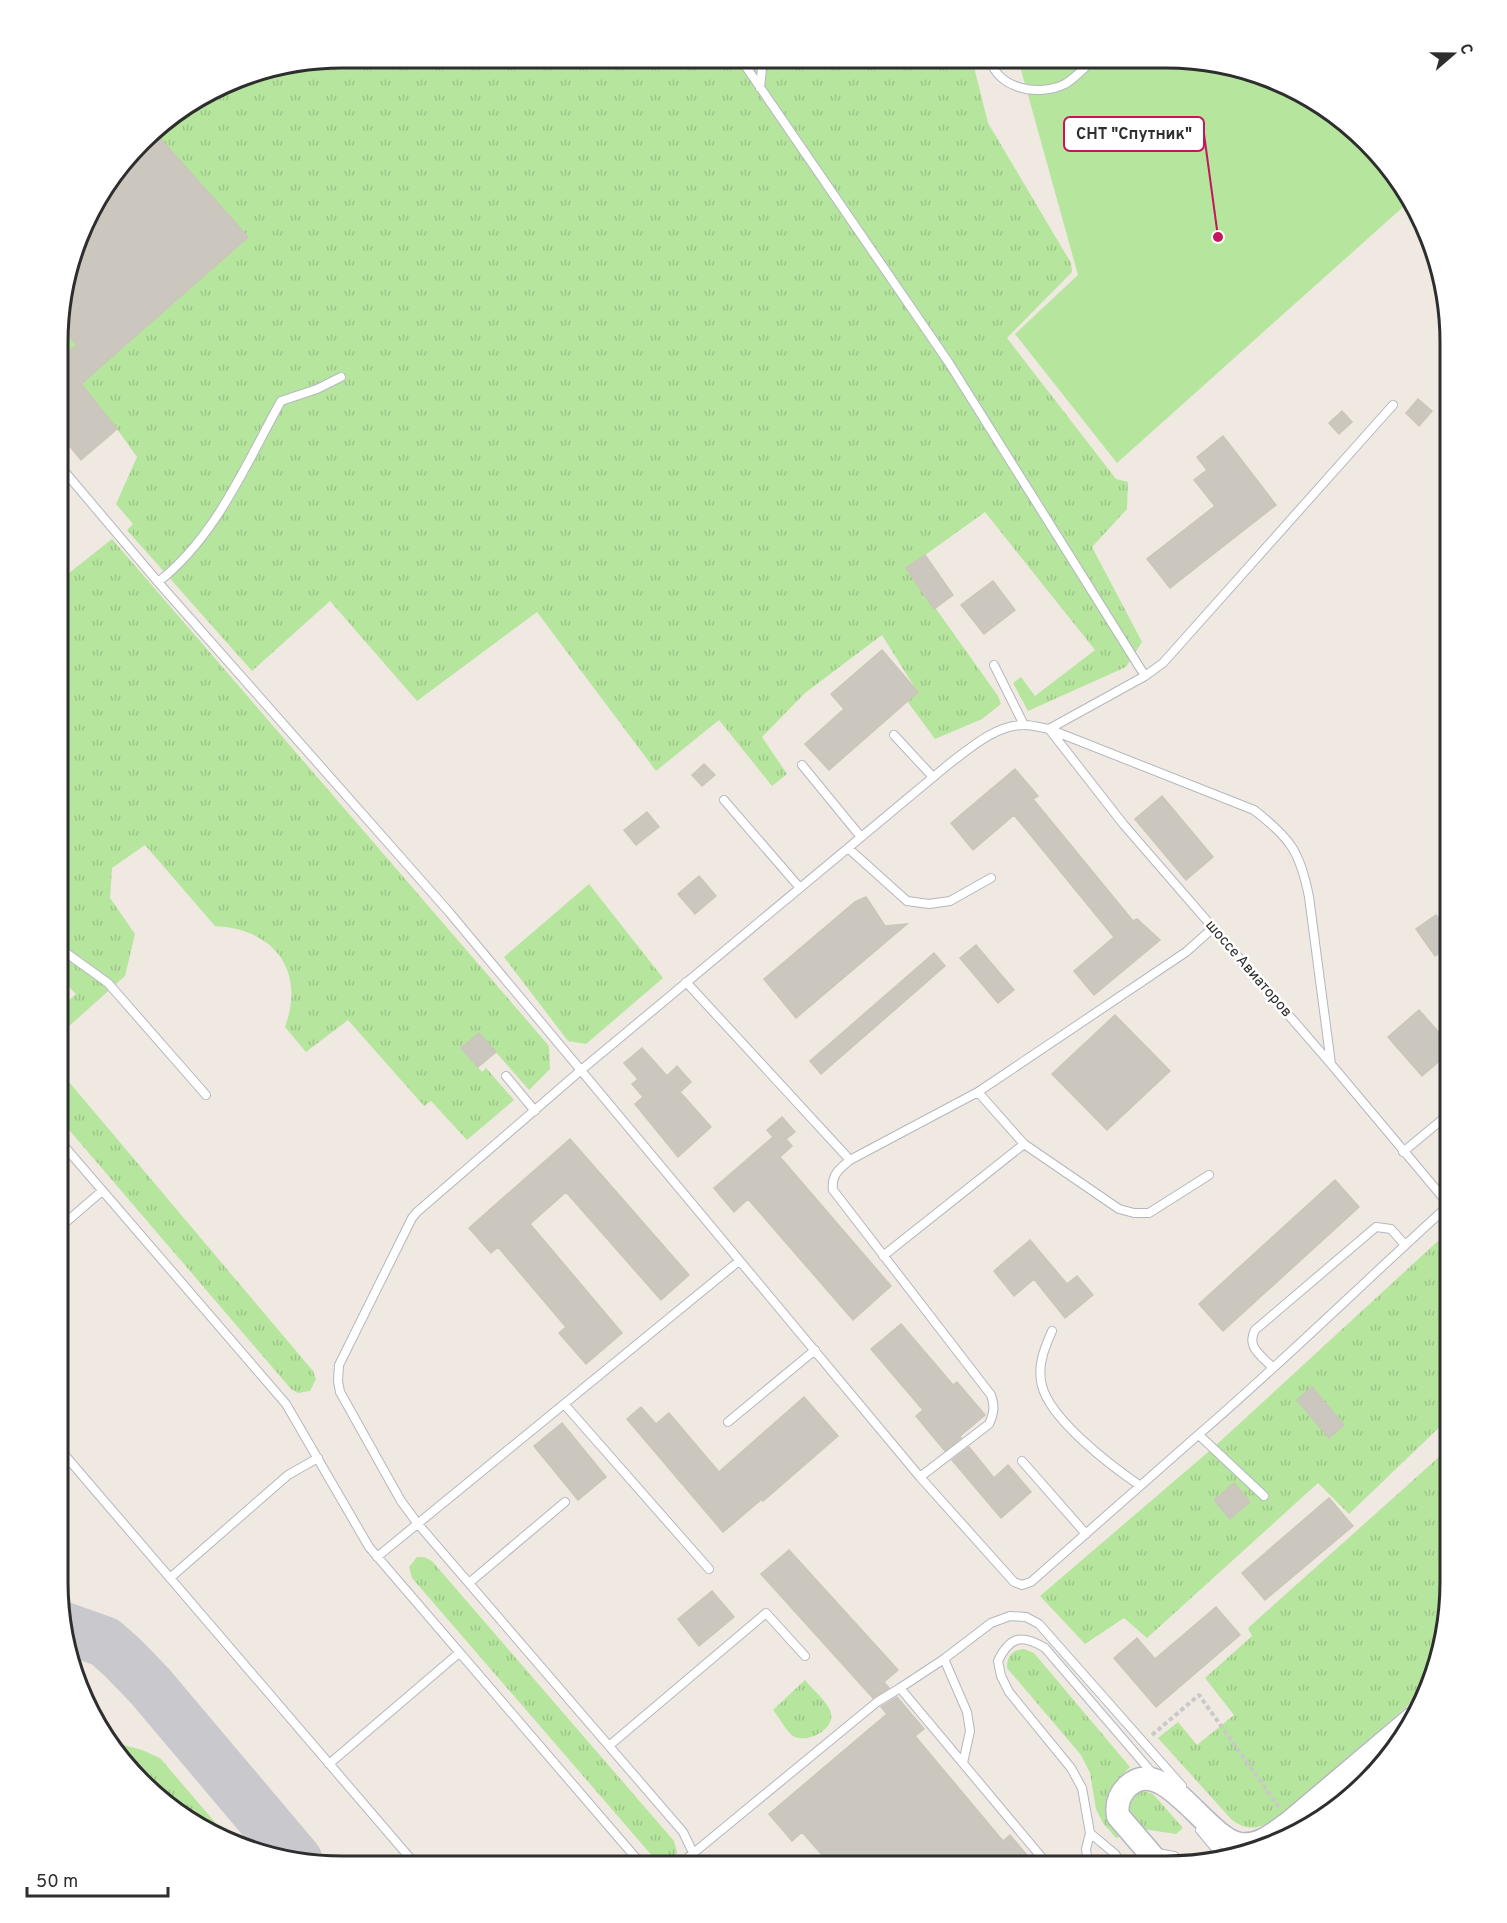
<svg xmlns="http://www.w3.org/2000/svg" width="1507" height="1923" viewBox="0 0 1507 1923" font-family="Overpass,sans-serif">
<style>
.grass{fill:url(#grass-tufts)}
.park{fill:#b6e59e}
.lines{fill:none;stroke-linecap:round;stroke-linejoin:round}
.taxiway{stroke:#c9c8cc;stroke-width:51}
.building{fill:#cbc7bf;stroke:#cbc5ba;stroke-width:1.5}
.lane-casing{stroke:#b4b7c1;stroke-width:10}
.secondary-casing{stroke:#b4b7c1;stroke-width:25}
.path{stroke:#c9c9c9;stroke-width:4;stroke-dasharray:4.5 3;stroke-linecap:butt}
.lane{stroke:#fff;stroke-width:8}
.secondary{stroke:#fff;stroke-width:22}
.labels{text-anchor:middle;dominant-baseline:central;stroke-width:5;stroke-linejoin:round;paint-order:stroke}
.street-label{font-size:15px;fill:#2e2e2e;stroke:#fff}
.rim{fill:none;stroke:#2e2e2e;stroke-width:3}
.leader{fill:none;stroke:#c2185b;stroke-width:2}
.callout-dot{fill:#c2185b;stroke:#fff;stroke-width:2}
.callout{fill:#fff;stroke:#c2185b;stroke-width:2}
.callout-label{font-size:16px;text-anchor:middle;font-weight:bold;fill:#2e2e2e}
</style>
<defs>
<pattern id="grass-tufts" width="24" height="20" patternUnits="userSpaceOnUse" patternTransform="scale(1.5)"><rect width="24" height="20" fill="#b6e59e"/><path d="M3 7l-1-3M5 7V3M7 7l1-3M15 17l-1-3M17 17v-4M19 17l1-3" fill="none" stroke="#9dc588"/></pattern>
</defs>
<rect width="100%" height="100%" fill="#efe9e1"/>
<path class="grass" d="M342,57L972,59L988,123L1071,263L1072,272L1007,338L1116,479L1128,482L1127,509L1092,547L1142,642L1126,667L1028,711L1013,683L1021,677L1035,696L1095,650L985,512L907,568L998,696L1001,704L982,719L935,739L907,701L917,691L882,635L805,693L762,737L787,774L772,786L719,720L656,771L537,612L417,701L330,601L252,671L127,530L133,524L116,504L137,457L117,429L59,359V304L95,200L154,127L250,72Z
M112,539L549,1046L550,1069L529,1090L479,1033L461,1048L482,1072L486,1068L514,1100L467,1140L431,1101L424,1106L348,1020L306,1052L285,1027C306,970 274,929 215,926L145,845L112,868L110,898L135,934L125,976L58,1036V1010L76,994L58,976L59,581Z
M589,884L663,978L586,1044L568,1041L504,957Z
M58,1069L313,1371L316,1379L310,1391L298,1393L291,1389L58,1117Z
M1438,1241L1450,1258L1449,1418L1349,1514L1318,1483L1147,1638L1124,1618L1085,1644L1040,1596L1214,1447Z
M1449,1448C1449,1520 1459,1624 1427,1689L1277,1818C1262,1829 1246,1832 1231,1819L1158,1738L1178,1722L1197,1745L1234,1715L1205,1678L1252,1636L1248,1628Z
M417,1557H424L432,1561L674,1841L677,1852L673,1859L665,1862L654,1858L412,1578L409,1567Z
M1024,1649L1034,1653L1130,1767C1104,1792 1096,1805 1119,1837L1116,1838L1103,1823L1096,1809L1090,1773L1081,1755L1007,1668C1007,1656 1012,1650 1024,1649Z
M805,1680C812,1689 828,1702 831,1713C835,1730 806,1744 793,1736C786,1731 779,1717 773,1710Z
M113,1742L142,1750L160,1758L231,1841L184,1818Z
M1143,1791L1153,1794L1183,1828L1176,1834L1143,1829C1129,1813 1119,1804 1143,1791Z"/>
<path class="park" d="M1018,59H1203L1324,105L1412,199L1117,463L1015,334L1078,275Z"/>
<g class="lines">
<path class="taxiway" d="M63,1627L105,1642L123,1658L150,1686L297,1860"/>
</g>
<path class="building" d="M158,136L248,237L81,384L117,429L81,460L59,433V359L77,345L59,324V304L95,200L120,170Z
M1418,399L1432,411L1419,426L1406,413Z
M1342,411L1352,422L1339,434L1329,423Z
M1223,436L1276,505L1170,588L1147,559L1215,506L1194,480L1207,470L1197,457Z
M925,555L953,595L934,609L906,568Z
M993,581L1015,610L984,634L961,605Z
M882,650L918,692L829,770L805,744L844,709L831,694Z
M704,764L715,775L702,786L692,775Z
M1015,769L1038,796L1033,799L1133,921L1137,919L1160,940L1094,995L1074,971L1114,937L1014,815L973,850L951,823Z
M1162,796L1213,857L1186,880L1135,819Z
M647,812L659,827L636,845L624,830Z
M699,876L716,896L695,914L678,894Z
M866,897L885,926L907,924L796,1018L764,979L855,902Z
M1436,915L1450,934V945L1435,956L1416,929Z
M976,945L1014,990L998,1003L960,958Z
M934,953L945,966L821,1074L810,1061Z
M1419,1010L1450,1045V1052L1422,1076L1388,1037Z
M1115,1015L1170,1071L1107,1130L1052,1074Z
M479,1033L496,1052L478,1067L461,1048Z
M642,1048L667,1076L677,1066L691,1082L680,1092L711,1127L678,1157L635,1104L643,1097L632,1084L638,1079L624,1063Z
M782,1117L795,1132L786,1139L792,1146L780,1157L891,1286L853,1320L748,1199L734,1212L714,1188L773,1137L767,1130Z
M570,1139L689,1275L661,1300L566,1192L530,1224L622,1333L586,1364L559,1333L566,1327L498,1247L491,1253L469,1228Z
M1335,1180L1359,1207L1223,1331L1199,1304Z
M1030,1240L1067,1284L1077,1276L1093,1295L1065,1318L1034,1279L1014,1296L994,1271Z
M901,1324L953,1385L957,1382L985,1415L960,1436L961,1438L945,1451L916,1416L923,1410L871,1349Z
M1312,1387L1344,1425L1329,1438L1297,1400Z
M804,1397L838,1436L763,1501L762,1499L723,1532L627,1419L641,1407L656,1424L669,1413L719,1472Z
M562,1423L606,1477L578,1500L534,1446Z
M969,1447L994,1478L1008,1465L1031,1492L1001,1518L952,1460Z
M1234,1483L1250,1502L1230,1519L1214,1500Z
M1329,1498L1353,1526L1265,1600L1242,1573Z
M789,1550L898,1670L884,1682L889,1688L873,1698L761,1574Z
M712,1591L734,1617L699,1646L678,1619Z
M1216,1607L1240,1635L1156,1707L1114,1658L1137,1638L1155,1659Z
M897,1697L924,1729L915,1736L1003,1841L1010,1835L1035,1865H831L802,1832L792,1841L769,1814L887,1714L881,1707Z"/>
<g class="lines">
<defs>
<path id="lane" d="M740,58L949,363L1145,676
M990,59C998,89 1038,97 1065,84C1075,78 1085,67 1094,59
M760,88L763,58
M1393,405L1163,663L1145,676L1049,729L1124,825L1331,1064L1450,1206
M59,465L158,582L449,912L920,1477L1014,1582L1022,1585L1031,1582C1087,1533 1142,1484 1198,1435C1284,1361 1365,1281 1449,1205
M158,582C216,537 246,464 281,401L317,389L341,377
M994,665L1024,725
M894,735L933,777
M802,765L861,837
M724,800L800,888
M848,848L907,901L929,904L950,901L991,878
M58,947L108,983L206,1095
M686,982L850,1160C839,1169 831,1175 833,1190L991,1395C995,1406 994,1413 989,1424L920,1477
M506,1076L535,1111
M978,1092L1024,1144
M58,1139L286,1404L369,1547L642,1865
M1403,1152L1450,1113
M850,1160L978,1092L1186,952L1213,928
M58,1229L102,1191
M883,1256L1024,1144L1119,1209L1134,1213H1149L1209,1175
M1052,1331C1044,1349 1037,1366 1042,1386C1051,1420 1110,1465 1139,1485
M1272,1367C1261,1355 1246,1347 1255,1330L1376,1227L1391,1229L1405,1245
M565,1405L709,1569
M728,1422L815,1350
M1199,1435L1264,1496
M57,1446L416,1865
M1022,1461L1086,1534
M377,1557L739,1261
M170,1578L288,1475L318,1458
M469,1583L565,1502
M944,1659L967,1712L970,1731L963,1763
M610,1745L766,1613L805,1656
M329,1764L459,1653
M1200,1830L1220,1854
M1090,1833L1115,1854L1123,1865
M1157,1853L1174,1856L1186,1865
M679,1865L877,1702L900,1688
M699,1865L683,1832L418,1524L401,1501L340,1392L338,1381L339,1365L412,1218L417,1212L580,1071L949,764C970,748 997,724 1025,725C1033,725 1042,728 1049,729L1254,810C1290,838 1300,851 1309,897L1331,1064
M1048,1865L900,1688L944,1659L991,1623L1010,1616L1026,1617L1039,1624L1182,1786
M1088,1865L1086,1849L1090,1833L1082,1788L1071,1768L1009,1692L1001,1676L998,1661C1010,1636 1022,1634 1045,1648L1154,1775"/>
<path id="secondary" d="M1160,1865L1118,1816C1116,1804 1119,1795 1127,1787C1163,1752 1206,1839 1240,1844C1259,1847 1276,1832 1290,1822L1413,1718"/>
</defs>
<use href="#lane" class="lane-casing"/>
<use href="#secondary" class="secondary-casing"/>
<path class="path" d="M1152,1735L1199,1695L1279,1807"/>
<use href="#lane" class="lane"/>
<use href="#secondary" class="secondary"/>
</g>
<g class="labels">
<g class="street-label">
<text transform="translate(1248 969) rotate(49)">шоссе Авиаторов</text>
</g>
</g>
<path d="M0 0H1507V1923H0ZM342 68H1166A274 274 0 0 1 1440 342V1582A274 274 0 0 1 1166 1856H342A274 274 0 0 1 68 1582V342A274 274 0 0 1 342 68Z" fill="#fff" fill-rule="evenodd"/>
<path class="rim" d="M342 68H1166A274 274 0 0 1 1440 342V1582A274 274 0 0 1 1166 1856H342A274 274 0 0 1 68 1582V342A274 274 0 0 1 342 68Z"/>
<path class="leader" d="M1218 237L1204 134"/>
<circle class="callout-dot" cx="1218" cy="237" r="6"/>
<rect class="callout" x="1064" y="117" width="140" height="34" rx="6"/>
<g class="callout-label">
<text x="1134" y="139">СНТ "Спутник"</text>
</g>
<g transform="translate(1453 54) rotate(70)" stroke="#ffffff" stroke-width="4.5" paint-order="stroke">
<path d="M0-4.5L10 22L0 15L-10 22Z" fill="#2e2e2e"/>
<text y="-9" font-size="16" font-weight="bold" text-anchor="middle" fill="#2e2e2e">С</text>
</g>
<path d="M27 1887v9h141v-9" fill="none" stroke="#2e2e2e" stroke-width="3"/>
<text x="36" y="1887" font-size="18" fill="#2e2e2e" stroke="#ffffff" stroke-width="4.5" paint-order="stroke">50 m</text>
</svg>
